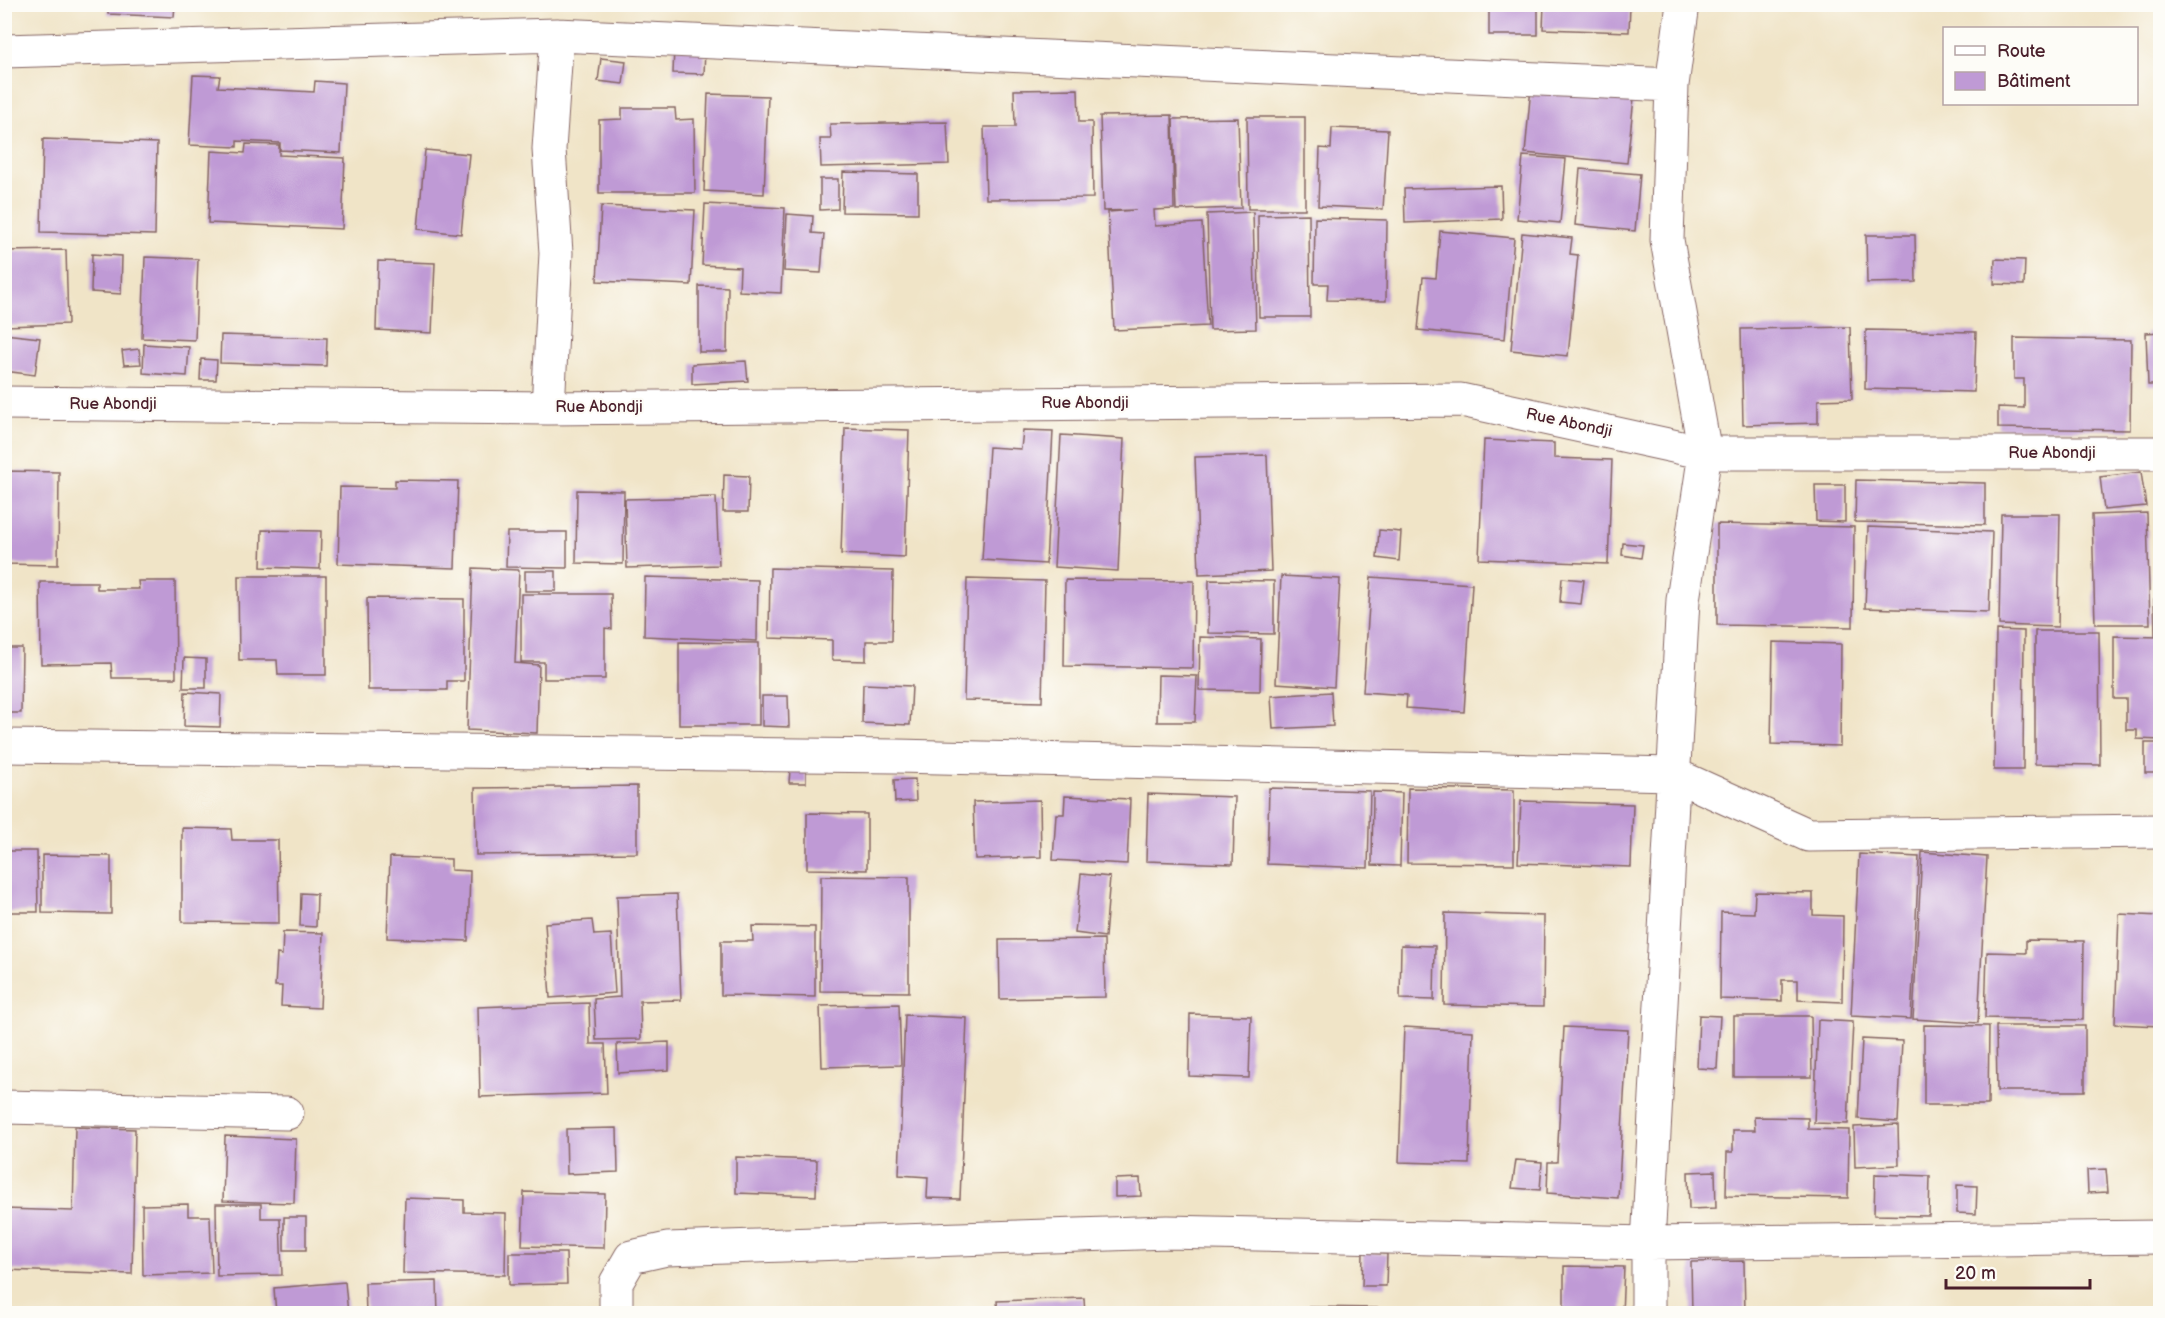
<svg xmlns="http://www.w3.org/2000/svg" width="2165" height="1318" viewBox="0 0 2165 1318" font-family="'Balsamiq Sans',sans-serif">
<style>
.building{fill:#bf9ad5}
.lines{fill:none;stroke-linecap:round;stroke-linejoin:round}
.minor-casing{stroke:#846462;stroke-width:35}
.minor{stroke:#fff;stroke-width:33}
.labels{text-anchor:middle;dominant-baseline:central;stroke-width:4.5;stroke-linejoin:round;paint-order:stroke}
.street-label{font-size:16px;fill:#4a1f2b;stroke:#fdfcf7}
</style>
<rect width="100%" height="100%" fill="#fdfcf7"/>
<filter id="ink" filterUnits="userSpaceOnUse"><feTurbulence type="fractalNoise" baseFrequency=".0167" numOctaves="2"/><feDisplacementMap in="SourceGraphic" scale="12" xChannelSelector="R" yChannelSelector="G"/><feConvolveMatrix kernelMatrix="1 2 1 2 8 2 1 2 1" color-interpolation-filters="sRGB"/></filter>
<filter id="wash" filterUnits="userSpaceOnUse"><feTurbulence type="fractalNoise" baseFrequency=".008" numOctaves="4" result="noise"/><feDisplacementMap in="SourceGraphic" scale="24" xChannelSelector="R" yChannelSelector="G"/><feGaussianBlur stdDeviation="1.35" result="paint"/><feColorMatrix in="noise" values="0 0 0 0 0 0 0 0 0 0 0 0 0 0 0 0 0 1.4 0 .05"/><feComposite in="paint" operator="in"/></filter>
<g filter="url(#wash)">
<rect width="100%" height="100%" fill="#f0e4c7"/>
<g id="blocks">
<path class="building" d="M108,4H175L174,17L108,14Z
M1489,4H1538V35H1489Z
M1544,4H1630L1629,32L1543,29Z
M674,48L705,50L704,74L673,73Z
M601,58L626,61L623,84L598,81Z
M193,75L220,76L218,87L314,92L315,81L344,83L341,153L280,150V143L237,141V147L189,145Z
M1531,87L1634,98L1627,163L1525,153Z
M1078,89L1079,122H1092L1093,198L986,199L984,127H1015L1014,90Z
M708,94L768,96L764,194L704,191Z
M622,108H675L676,120L694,119L695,193H599V120L622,119Z
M1172,115L1174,209L1154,210L1155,226L1202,223L1208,326L1114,330L1108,212L1136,210L1103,211L1100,116Z
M1247,117H1305V209H1248Z
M1238,118L1241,208L1176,210L1173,119Z
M947,122L949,164L821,167L820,139H831L830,124Z
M1332,128L1388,130L1383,209L1318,206L1320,148L1331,149Z
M43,139L157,143L155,235L41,232Z
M246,144L279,145V155L345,158L342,229L208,223L211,151L245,153Z
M425,150L469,154L461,234L418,229Z
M1523,156L1566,159L1560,223L1517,219Z
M1580,169L1640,174L1635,231L1575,225Z
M843,172L918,174V213L842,212Z
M820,179H838V209L820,210Z
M1501,186L1502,219L1405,223L1404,189Z
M705,204L785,208L781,293L739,291L740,267L702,265Z
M601,206L695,210L691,285L597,281Z
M1253,212L1256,329L1210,330L1207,214Z
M787,214L813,216L812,233L824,234L821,273L784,271Z
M1309,214L1310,317H1259L1258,215Z
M1315,218L1387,220L1386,301L1327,300L1328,284H1314Z
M1440,231L1514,238L1505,339L1418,330L1423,277L1436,278Z
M1522,233L1572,238L1570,254L1578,255L1568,356L1511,350Z
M1866,235H1915L1916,282L1867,283Z
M66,250L68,324L4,326V251Z
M92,254L122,256L121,294L91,292Z
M145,257L198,259L195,340L142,338Z
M1995,259L2025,260L2024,285L1994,284Z
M378,261L435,263L432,333L376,330Z
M699,286L728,287L727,352H699Z
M1850,327L1852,399L1818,400V423L1743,425L1741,329Z
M1866,330L1976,332L1974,392L1865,389Z
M2160,332V385H2148L2146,333Z
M4,334L40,338L35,375L4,371Z
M221,335L327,338L326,366L220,363Z
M2014,338L2131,340L2130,430L1998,428V407L2024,408V379H2014Z
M144,344L189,347L187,376L143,373Z
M139,349L141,364L124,365L122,351Z
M201,359L217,360L216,380H200Z
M746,361L748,381L692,384V364Z
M845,428L909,430L905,557L841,554Z
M1023,430L1053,431L1046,564L982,560L989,447L1021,449Z
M1061,435L1124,439L1118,571L1054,567Z
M1484,440L1554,443V458L1612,460L1608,564L1479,559Z
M1267,455L1271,571L1199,574L1195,457Z
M4,471L59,472L58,565L4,564Z
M2141,472L2146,506L2104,510L2100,477Z
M724,475L749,476L748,512H723Z
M395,480L458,481L455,568L338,564L340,487L395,488Z
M1856,480L1985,483V525L1855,522Z
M1815,485H1845V522L1816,521Z
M577,490L624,491L623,564L576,563Z
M716,497L719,565L627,568L625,499Z
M2147,513L2150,624H2095L2092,515Z
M2001,514H2060L2058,627L1999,625Z
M1717,524L1854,527L1853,627L1717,625Z
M1868,527L1992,532L1989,612L1865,608Z
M262,530L321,531L320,569L261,567Z
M1379,530L1401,532L1399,561L1377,558Z
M507,532H567V568L506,567Z
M1623,543L1643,545L1641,558L1622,555Z
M473,568L519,570L515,663L539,665L537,733L467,730Z
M770,568L893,571L892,641H866V661L832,660V640L769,638Z
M525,571H556V591H525Z
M238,576H326V675H278L277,660H239Z
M1281,576L1340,579L1334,687L1276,683Z
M645,577L758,580L757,641L644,636Z
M1371,577L1472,584L1464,712L1406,708L1407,695L1363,692Z
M1562,578L1584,580L1581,604L1560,602Z
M967,579L1045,581L1042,702L964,700Z
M1065,580L1194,581L1193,668L1064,666Z
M1209,580L1274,581V634L1208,633Z
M138,581H175L176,678H112L111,663L41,664L40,582H97V589H139Z
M521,594H611L612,629L605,628V679H544V662H521Z
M367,598L464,599V681H447V690H368Z
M2160,598V633L2155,634L2154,599Z
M1996,630L2024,631L2023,770H1994Z
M2035,631H2099L2100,765L2035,764Z
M2114,636L2160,637V740L2137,739V730H2126V699H2114Z
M1200,637L1261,639L1260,691L1199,690Z
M679,642L759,643V725H679Z
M1773,642L1841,644L1840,746L1771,744Z
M4,648H22L21,713H4Z
M184,658L206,659V688H183Z
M1158,675L1197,676L1195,722H1157Z
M863,684L912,686L910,725L862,723Z
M185,692L221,694L220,727L184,726Z
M1331,692L1333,726L1273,729L1271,696Z
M762,696H788L789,727L762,726Z
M2145,743H2160V773H2145Z
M790,770H806V783H789Z
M915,779L916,801L895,802L894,780Z
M637,786V853L476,855L475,788Z
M1269,788L1370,791L1368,868L1267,864Z
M1408,788L1514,790V864L1407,863Z
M1373,792L1402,793L1400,866L1372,865Z
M1148,794L1235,797L1233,864L1146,861Z
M1065,796L1130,799L1127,864L1053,860L1056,814H1064Z
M1040,800L1041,857L975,859L973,802Z
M1521,801L1633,804L1631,867L1518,863Z
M807,813L867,814V870L807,869Z
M182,828L231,829L232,840H278L279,923L182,922Z
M4,851H37L38,912H4Z
M1922,852L1987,857L1978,1023L1913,1019Z
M1859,854L1919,857L1911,1019L1851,1016Z
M42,855L111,856V914L42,913Z
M390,857L451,859V870L470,871L468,941L387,938Z
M1081,874L1110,877L1105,937L1075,933Z
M821,876L909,877V992L820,991Z
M1755,892L1813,893V915L1843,916L1842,1002L1798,1000V980H1782V1001L1720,999L1721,912L1754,913Z
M301,893L317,894L316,927L300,926Z
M677,894L681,1000L640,1001L641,1039L596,1040L594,999L620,997L617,896Z
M1445,913L1544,916L1543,1007L1444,1005Z
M2119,914L2160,916V1026L2115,1024Z
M592,920L594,935L611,934L615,993L550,998L545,923Z
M752,926L815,927V997L721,995V941H753Z
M283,932L323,933L320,1008L281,1006L282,986H275L277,954L282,955Z
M1104,939L1105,997L1000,999L999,940Z
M2026,940L2084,941L2083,1020L1985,1018L1987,952L2026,953Z
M1401,945L1435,946L1434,1000L1400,999Z
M589,1003L590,1044H605L607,1093L480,1097L478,1007Z
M899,1004L901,1065L822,1067L820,1006Z
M1190,1014L1251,1016L1249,1078L1189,1076Z
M905,1015L967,1018L960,1199L927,1198L928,1177L899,1175Z
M1699,1015L1720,1016L1717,1069L1697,1068Z
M1734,1016H1811L1812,1077H1734Z
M1818,1020L1853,1022L1848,1124L1814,1123Z
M1924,1025L1989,1026L1988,1105H1924Z
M1996,1026H2085V1091H1997Z
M1404,1027L1473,1031L1469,1164L1399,1162Z
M1564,1027L1628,1030L1618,1198L1547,1193L1548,1162H1557Z
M1862,1039L1902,1041L1898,1122L1858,1119Z
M669,1042V1070L618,1073L617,1044Z
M1754,1117L1808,1118V1129L1849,1130L1848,1198L1726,1196L1727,1152H1733V1130H1755Z
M1898,1125L1899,1165L1855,1167L1854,1127Z
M75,1127L135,1129L132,1274L4,1270V1209L73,1211Z
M617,1128L618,1172L567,1174L566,1129Z
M225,1136L296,1139L294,1203L223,1201Z
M736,1157L817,1160L816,1196L736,1193Z
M1516,1160L1542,1162L1540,1190L1512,1188Z
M2106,1169L2108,1192L2088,1193L2087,1170Z
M1715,1171L1716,1208L1689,1209L1688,1172Z
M1875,1174L1930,1176L1929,1216L1874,1215Z
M1140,1178L1141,1196L1115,1197V1179Z
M1957,1185L1977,1186L1976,1214L1957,1213Z
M524,1192L605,1194L604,1248L522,1246Z
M405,1198L464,1200V1212L506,1213L505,1275L403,1273Z
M188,1204V1216H210L212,1273L143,1275L142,1205Z
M216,1204H261V1218H280L282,1275L217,1276Z
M284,1217H306V1250H284Z
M509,1253H566L567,1284L509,1285Z
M1363,1253L1387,1254L1386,1286H1362Z
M1744,1261L1745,1314H1692L1691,1262Z
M1564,1266L1624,1267L1622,1314H1564Z
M437,1281L438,1314H366L365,1283Z
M345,1282L348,1314H276L274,1288Z
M1084,1298L1085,1314H998L997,1301Z
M1308,1307L1379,1308V1314H1308Z
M1843,1310V1314H1760V1311Z"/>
</g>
</g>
<g filter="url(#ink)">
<use href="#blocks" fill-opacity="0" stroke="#846462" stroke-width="1.5"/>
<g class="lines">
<defs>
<path id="minor" d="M4,51L557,35L1672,85
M4,403L548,408L1461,400L1705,453H2160
M548,408L556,253L549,149L557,35
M4,746L897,756L1673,774L1808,835L2160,831
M4,1107L287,1113
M616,1314V1283L631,1257L667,1249L1167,1232L1648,1243L2160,1237
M1648,1314V1243L1683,600L1705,453L1667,240L1672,85L1683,4"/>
</defs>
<use href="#minor" class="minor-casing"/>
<use href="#minor" class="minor"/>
</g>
</g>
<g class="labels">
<g class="street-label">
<text x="1085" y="403">Rue Abondji</text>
<text x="113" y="404">Rue Abondji</text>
<text x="599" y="407">Rue Abondji</text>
<text transform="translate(1569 423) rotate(12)">Rue Abondji</text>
<text x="2052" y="453">Rue Abondji</text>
</g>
</g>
<rect width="2165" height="1318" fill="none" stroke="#fdfcf7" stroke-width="24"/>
<rect x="1943" y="27" width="195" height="78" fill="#fdfcf7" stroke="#b5a4a5" stroke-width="1.5"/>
<rect x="1955" y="46" width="30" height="9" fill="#ffffff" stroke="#b5a4a5" stroke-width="1.5"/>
<text x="1997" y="57" font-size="18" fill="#4a1f2b">Route</text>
<rect x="1955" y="72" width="30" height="18" fill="#bf9ad5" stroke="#b5a4a5" stroke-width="1.5"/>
<text x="1997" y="87" font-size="18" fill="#4a1f2b">Bâtiment</text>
<path d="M1946 1279v9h144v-9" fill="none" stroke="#4a1f2b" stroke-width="3"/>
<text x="1955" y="1279" font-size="18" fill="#4a1f2b" stroke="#fdfcf7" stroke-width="4.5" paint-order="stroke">20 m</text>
</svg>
